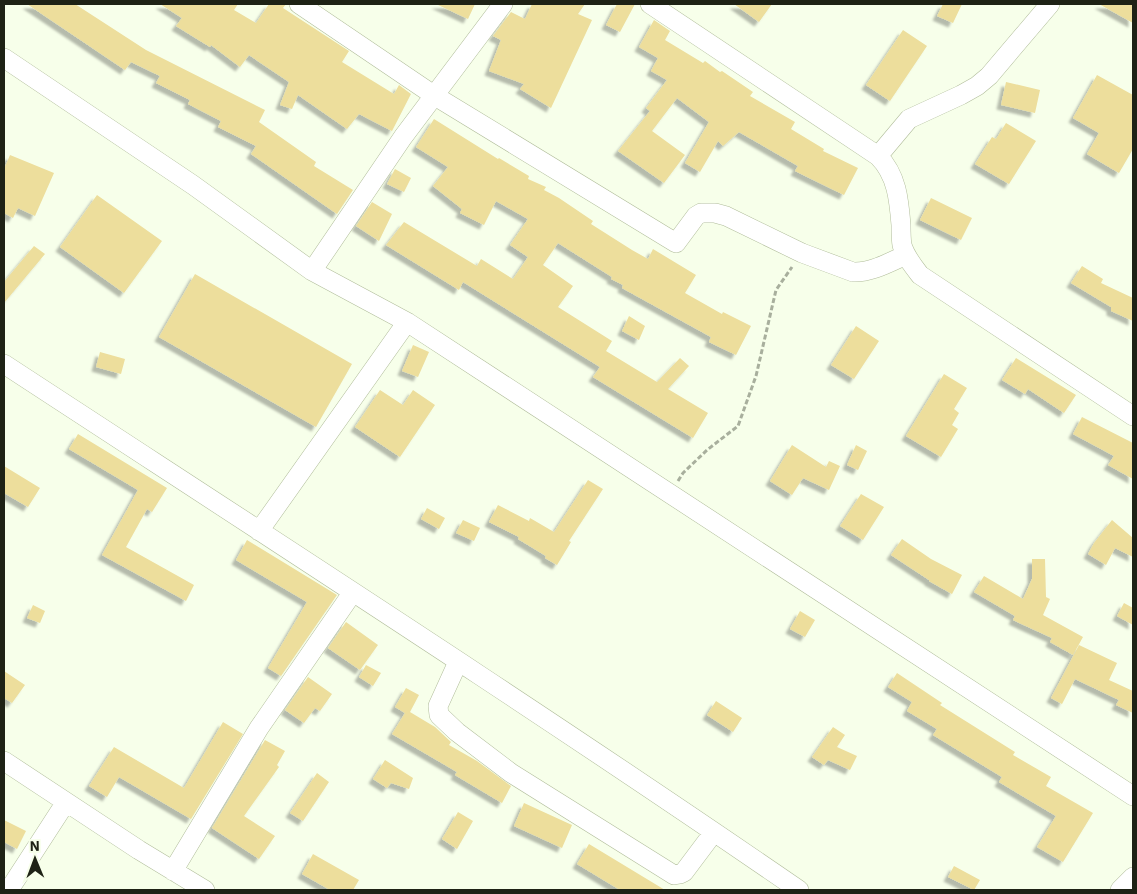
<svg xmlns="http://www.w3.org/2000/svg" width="1137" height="894" viewBox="0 0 1137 894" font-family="'IBM Plex Sans',sans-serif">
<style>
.building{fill:#edde9c;filter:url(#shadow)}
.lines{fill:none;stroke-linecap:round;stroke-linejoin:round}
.minor-casing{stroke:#b0bc9a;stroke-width:20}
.path{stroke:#a8af9d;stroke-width:3;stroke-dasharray:5 2.5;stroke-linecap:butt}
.minor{stroke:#fff;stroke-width:19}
</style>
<defs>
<filter id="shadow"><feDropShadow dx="-4.5" dy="4.5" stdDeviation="1" flood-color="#0004"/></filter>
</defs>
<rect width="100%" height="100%" fill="#f7ffea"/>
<path class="building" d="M27,4H75L146,50L265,110L259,122L316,162L314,166L353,190L337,214L251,154L256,146L218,127L221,121L188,104L190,100L156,83L160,76L131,62L125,70Z
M160,4H238L234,10L256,23L269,4H286L283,8L349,51L342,62L394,94L399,85L411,94L392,131L359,114L347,129L298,95L292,109L280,105L289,82L249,55L240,67L211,45L210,47L176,26L182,18Z
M436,4H475L468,19Z
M532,4H585L578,14L592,20L551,108L520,89L524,84L489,71L501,40L493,36L511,12L525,19Z
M617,4H635L620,32L606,25Z
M734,4H772L759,22Z
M943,4H962L953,23L937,16Z
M1099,4H1133V23Z
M654,20L670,31L665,40L703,63L705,61L720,72L722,71L753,92L750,96L795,122L791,129L824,149L823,151L858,168L844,195L795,171L798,166L739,132L723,146L718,141L700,172L685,163L709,122L677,98L652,131L685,155L664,183L618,151L650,111L646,108L667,80L651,71L658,58L639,47Z
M903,30L927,46L890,101L866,85Z
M1097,75L1133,95V149L1119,173L1087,154L1099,133L1073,118Z
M1006,82L1040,90L1035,113L1001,105Z
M434,119L498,159L499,158L529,176L528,179L546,187L544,190L559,198L593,221L591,224L632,250L648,259L653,249L696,275L685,293L722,314L723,312L751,326L736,355L709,342L711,337L622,288L623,285L611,279L612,277L558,243L543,265L573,286L558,307L612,341L606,351L657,382L680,358L689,366L668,389L708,413L693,438L593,377L600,367L463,282L459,290L386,245L404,222L477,266L481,259L513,279L528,257L510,245L528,219L496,201L484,225L460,213L462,209L433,186L448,167L416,147Z
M1006,123L1036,141L1009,184L975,164L992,137L996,139Z
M10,155L54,173L35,216L18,208L13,218L4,213V169Z
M395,169L411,178L404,192L387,184Z
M97,195L162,241L124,293L60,247Z
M931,198L972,218L961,240L920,220Z
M372,202L392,214L379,241L356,226Z
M34,246L45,254L4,303V282Z
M1082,266L1103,279L1101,283L1133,298V321L1111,311V307L1071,283Z
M195,274L352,364L316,427L159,337Z
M629,316L645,326L639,340L622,331Z
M856,326L879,341L854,379L831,365Z
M413,345L429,352L418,377L402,371Z
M100,352L125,359L121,374L96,367Z
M1016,358L1076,395L1064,413L1028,389L1025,394L1002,380Z
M944,374L967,388L954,409L959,413L952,425L958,429L941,457L906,436Z
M380,390L403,405L413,390L435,405L400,457L355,427Z
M1082,417L1133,443V479L1108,465L1114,456L1073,434Z
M78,434L167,488L152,512L147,509L126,547L194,585L186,601L102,555L138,490L69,449Z
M792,445L826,467L829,461L840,466L829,490L803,478L792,495L770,481Z
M856,445L867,451L858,470L847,465Z
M4,466L40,488L28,507L4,493Z
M588,480L603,489L569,541L571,542L557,565L545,558L546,556L518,539L519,537L489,522L498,505L529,521L530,518L554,532Z
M861,494L884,507L863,540L840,526Z
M427,508L445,518L439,529L421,519Z
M463,520L480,528L474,541L456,533Z
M1112,520L1133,538V557L1115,548L1106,565L1088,554L1094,543Z
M902,539L931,559L962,575L952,594L929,581V580L891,555Z
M247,540L337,595L281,676L268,668L307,602L236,560Z
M1032,559H1045L1046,597L1050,599L1043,615L1083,637L1073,655L1050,642L1052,638L1013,620L1015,616L974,592L984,576L1023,599L1032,579Z
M1124,603L1133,608V625L1117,616Z
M33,605L45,611L40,623L27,618Z
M800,611L815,620L805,637L790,629Z
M346,622L378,645L360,670L328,648Z
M1079,645L1117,663L1109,680L1133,691V713L1116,705L1119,700L1075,679L1062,704L1051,698Z
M366,665L381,673L373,686L359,677Z
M4,671L25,685L12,703L4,698Z
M897,673L942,703L940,705L1015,752L1013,755L1051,777L1046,786L1093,813L1063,862L1037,847L1056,816L999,782L1002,777L933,735L937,729L907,711L912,702L888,687Z
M308,677L332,694L320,711L315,708L304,723L285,710Z
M406,688L419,695L410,712L435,727L451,742L449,745L477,761L511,786L502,803L455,775L457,772L392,734L405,713L395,707Z
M716,701L742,718L733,732L707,715Z
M223,722L243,734L191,819L119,777L107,797L89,786L114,747L184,788Z
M833,727L845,735L837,747L857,756L850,770L828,760L824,765L812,757Z
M265,740L285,751L277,765L279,767L244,816L275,836L259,859L212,828Z
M385,760L413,778L409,789L391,783L387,788L373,779Z
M317,773L329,782L303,821L290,813Z
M524,803L572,825L562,848L514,826Z
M458,812L473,821L457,849L442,839Z
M4,820L26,831L17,849L4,842Z
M589,844L665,890H620L577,864Z
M313,854L359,880L353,890H330L302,874Z
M954,866L980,880L974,890L948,877Z"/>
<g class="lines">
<defs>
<path id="minor" d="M299,4L435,96L676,243L696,216L701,213H715L726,216L802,253L853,272C871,273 890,262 906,255
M650,4L878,156C897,175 899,200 901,225C901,232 901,239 902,245C905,256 913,266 920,275L1133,416
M4,58L193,185L312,271L407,322L1133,796
M878,156L909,119L961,95L977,86L989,76L1050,4
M312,271L403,137L503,4
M4,364C270,538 537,710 799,890
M259,531L407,322
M458,662L438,706L439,715L457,732L511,773L674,875L680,874L684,872L714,832
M4,761L139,850L205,890
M173,871L259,728L353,592
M9,890L66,802
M1120,890L1133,877"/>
</defs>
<use href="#minor" class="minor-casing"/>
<path class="path" d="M678,481L683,473L707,450L738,426L756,376L776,290L792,267"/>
<use href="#minor" class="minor"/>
</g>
<rect width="1137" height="894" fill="none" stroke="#1e2215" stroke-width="10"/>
<g transform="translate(35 859) rotate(359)" stroke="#f7ffea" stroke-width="4" paint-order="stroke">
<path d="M0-4L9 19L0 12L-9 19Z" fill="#1e2215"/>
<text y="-8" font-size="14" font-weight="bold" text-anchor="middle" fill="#1e2215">N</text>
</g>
</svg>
